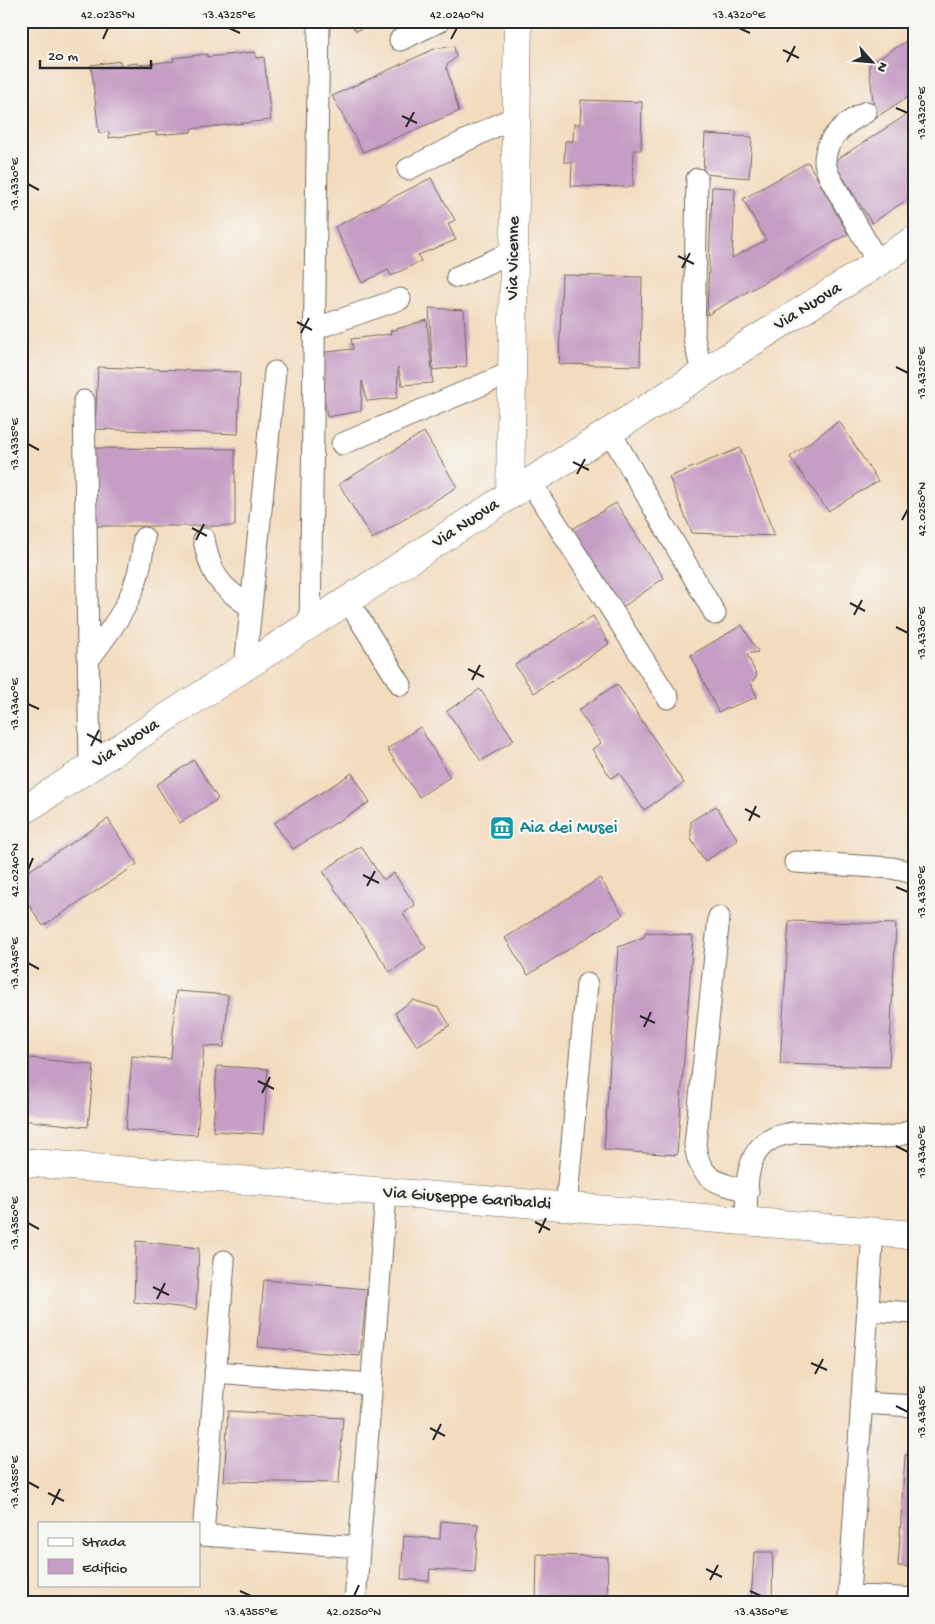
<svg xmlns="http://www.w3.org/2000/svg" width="935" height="1624" viewBox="0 0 935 1624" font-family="'Gochi Hand',sans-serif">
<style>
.building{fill:#c69dc4}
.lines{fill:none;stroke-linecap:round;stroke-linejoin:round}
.lane-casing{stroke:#71695e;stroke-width:23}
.street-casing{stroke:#71695e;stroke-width:29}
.secondary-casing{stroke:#71695e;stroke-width:29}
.lane{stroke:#fff;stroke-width:21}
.street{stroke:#fff;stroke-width:28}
.secondary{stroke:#fff;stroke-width:28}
.ticks{fill:none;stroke:#2b2b2b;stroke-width:2}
.labels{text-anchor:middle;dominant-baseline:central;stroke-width:5;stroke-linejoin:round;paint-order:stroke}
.street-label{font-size:18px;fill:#2b2b2b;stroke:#f6f6f2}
.culture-label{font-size:18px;fill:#0d838f;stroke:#f6f6f2;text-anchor:start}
.neatline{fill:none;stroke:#2b2b2b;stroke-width:2}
.ticks-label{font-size:12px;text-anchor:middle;fill:#2b2b2b}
</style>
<rect width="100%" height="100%" fill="#f6f6f2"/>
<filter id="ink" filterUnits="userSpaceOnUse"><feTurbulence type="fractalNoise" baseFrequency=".02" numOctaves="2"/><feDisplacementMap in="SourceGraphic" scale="10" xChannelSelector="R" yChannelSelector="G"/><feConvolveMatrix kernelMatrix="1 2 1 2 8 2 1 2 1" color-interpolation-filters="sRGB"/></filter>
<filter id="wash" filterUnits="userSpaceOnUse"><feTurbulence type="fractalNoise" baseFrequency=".0096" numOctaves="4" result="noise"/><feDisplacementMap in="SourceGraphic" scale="20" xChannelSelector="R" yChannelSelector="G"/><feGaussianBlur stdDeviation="1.12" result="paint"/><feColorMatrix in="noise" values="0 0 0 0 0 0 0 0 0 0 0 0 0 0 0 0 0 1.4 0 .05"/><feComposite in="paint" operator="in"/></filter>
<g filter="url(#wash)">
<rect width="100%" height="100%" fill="#f3dbbe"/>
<g id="blocks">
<path class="building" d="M349,21H377L356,31Z
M914,36V93L875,118L869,65Z
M454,46L456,57L446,66L459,111L363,152L332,96L434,49Z
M255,52L256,58L264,57L271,120L191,129V132L156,135V132L109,138V132L99,133L91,65L120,61L121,65L138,63V65L174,61L173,58L207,54V57Z
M581,100L642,102L641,150H634L633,187L571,186L572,162H564L565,141H573L574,124H580Z
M914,110V195L872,223L833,162Z
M705,134L752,137L749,178L703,174Z
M808,162L848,234L707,315L712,187L735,188L732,258L766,240L743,199Z
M431,178L455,220L448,224L456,240L418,255L421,261L391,276L388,270L362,283L335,227Z
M562,275L642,277L640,366L559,364Z
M429,308L464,310L467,366L433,370Z
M427,320L433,383L402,385L398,367L397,398L367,401L362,381L361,411L327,417L318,353L353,349L351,339L391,334L390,331Z
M98,367L240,372L238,434L95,429Z
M839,421L878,481L828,511L790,457Z
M424,432L457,487L372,539L339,484Z
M93,448L235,449V526H93Z
M740,448L775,536L692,533L669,477Z
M616,503L664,578L620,609L571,530Z
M593,616L609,644L534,693L515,665Z
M742,625L758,652L747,654L757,676L751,683L757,697L718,712L691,655Z
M617,684L684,783L644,810L619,773L611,778L592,749L601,743L578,710Z
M480,689L514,740L481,761L447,711Z
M420,727L450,777L419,797L387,749Z
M194,760L218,799L180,823L156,785Z
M352,773L370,802L293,849L274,823Z
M716,806L738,840L705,861L691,839V821Z
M108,819L137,864L43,926L21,893V876Z
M361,846L383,880L394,873L415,905L403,914L426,948L390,972L323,871Z
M600,878L623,915L528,975L505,938Z
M789,921L896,924L889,1067L780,1064Z
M645,932L693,936L677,1155L604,1150L618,947L644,937Z
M176,991L228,995L224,1047L204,1046L197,1135L126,1130L132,1056L171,1059Z
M413,1000L439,1008L450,1025L417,1046L395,1013Z
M21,1057L94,1065L88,1127L21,1120Z
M217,1066L268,1069L263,1134L213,1131Z
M136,1241L199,1248L196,1309L134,1302Z
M264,1280L367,1289L360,1356L258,1347Z
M228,1411L343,1418L339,1483L224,1481Z
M905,1455L914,1456V1567L898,1566Z
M441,1521L478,1524L475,1572L430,1569L429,1581L401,1579L404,1536L440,1539Z
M754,1552H773L772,1603H751Z
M537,1554L608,1557L607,1603H536Z"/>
</g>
</g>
<g filter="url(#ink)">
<use href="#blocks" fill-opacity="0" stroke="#71695e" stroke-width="1"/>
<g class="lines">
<defs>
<path id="lane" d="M400,40L440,21
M866,112C847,122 825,137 825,161C825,166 828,172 829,176L878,263
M408,169L516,116
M697,179L694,338L699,360L704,372
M457,277L514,251
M314,329L400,299
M84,401L90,768
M610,432L715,614
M342,444L512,372
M530,482L668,698
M204,539C210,575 221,588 251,607
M348,601L401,685
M310,625L319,21
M88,660C120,619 140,592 144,538
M245,667L275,372
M795,862L892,868L914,873
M719,917L695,1145C700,1181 717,1183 748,1191
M566,1207L587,984
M746,1221C747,1203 745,1181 751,1164C772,1100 871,1159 914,1128
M873,1231L849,1595L914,1599
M224,1261L203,1535L359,1547
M868,1310L914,1313
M215,1372L371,1384
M861,1403L914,1406
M355,1603L386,1193"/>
<path id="street" d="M510,495L518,21"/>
<path id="secondary" d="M21,812L530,482L914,240
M21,1162L914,1235"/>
</defs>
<use href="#lane" class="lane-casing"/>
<use href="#street" class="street-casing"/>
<use href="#secondary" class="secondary-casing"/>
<use href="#lane" class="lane"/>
<use href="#street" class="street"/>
<use href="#secondary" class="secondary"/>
</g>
</g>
<path class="ticks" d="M229,28L240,33M739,28L750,33M103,39L108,28M451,39L457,28M783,50L799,58M787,62L795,46M896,108L908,113M402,116L417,123M406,127L414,112M28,184L39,190M678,256L694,264M682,268L690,253M297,322L312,330M301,333L309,318M896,367L908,373M28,444L39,450M573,462L589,470M577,474L585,459M902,520L908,509M192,528L207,536M196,540L204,524M850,603L865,611M854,615L862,600M896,627L908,633M468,669L484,677M472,680L480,665M28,704L39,709M87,734L102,742M91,746L99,730M745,809L760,817M749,821L756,806M28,870L33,858M363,875L379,883M367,886L375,871M896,887L908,892M28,963L39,969M640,1016L655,1023M644,1027L651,1012M258,1081L274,1089M262,1093L270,1077M896,1146L908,1152M535,1222L550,1230M28,1223L39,1229M539,1233L546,1218M153,1287L169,1295M157,1299L165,1283M811,1363L827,1370M815,1374L823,1359M896,1406L908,1412M430,1428L445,1436M433,1440L441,1424M28,1482L39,1488M48,1493L64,1501M52,1505L60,1489M706,1569L722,1577M710,1580L718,1565M240,1591L251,1596M750,1591L761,1596M354,1596L359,1585"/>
<defs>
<symbol id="museum-square" viewBox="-11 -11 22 22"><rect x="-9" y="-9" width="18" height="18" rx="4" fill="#0f9aa8" stroke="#f6f6f2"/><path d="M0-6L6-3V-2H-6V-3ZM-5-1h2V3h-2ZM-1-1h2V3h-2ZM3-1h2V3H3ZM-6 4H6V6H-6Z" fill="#fff"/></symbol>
</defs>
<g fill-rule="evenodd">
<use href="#museum-square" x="488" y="814" width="28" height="28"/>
</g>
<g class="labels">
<g class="street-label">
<text transform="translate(514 258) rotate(-89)">Via Vicenne</text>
<text transform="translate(808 307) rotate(-32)">Via Nuova</text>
<text transform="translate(466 524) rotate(-33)">Via Nuova</text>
<text transform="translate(126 744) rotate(-33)">Via Nuova</text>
<text transform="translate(467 1199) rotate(4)">Via Giuseppe Garibaldi</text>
</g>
<g class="culture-label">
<text x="520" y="828">Aia dei Musei</text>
</g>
</g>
<rect width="935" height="1624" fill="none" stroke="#f6f6f2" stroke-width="55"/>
<rect x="38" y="1522" width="162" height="65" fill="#f6f6f2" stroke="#a5a5a2"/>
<rect x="48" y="1538" width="25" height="8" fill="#ffffff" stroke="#a5a5a2"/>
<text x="82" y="1546" font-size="15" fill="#2b2b2b">Strada</text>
<rect x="48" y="1559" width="25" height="15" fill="#c69dc4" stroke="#a5a5a2"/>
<text x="82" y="1572" font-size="15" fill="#2b2b2b">Edificio</text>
<g transform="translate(872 62) rotate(117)" stroke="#f6f6f2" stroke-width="4" paint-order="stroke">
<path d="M0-4L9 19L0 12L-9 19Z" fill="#2b2b2b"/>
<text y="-8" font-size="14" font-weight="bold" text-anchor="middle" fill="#2b2b2b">N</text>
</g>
<path d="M40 60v8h111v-8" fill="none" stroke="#2b2b2b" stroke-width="2.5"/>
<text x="48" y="60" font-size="15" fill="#2b2b2b" stroke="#f6f6f2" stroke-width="4" paint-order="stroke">20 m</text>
<rect x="28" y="28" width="880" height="1568" class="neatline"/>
<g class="ticks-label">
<text x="108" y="18">42.0235°N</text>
<text x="229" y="18">13.4325°E</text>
<text x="457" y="18">42.0240°N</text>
<text x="739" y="18">13.4320°E</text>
<text transform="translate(921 113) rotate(-90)" y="4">13.4320°E</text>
<text transform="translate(14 184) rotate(-90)" y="4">13.4330°E</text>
<text transform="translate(921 373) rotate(-90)" y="4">13.4325°E</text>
<text transform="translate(14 444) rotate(-90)" y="4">13.4335°E</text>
<text transform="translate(921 509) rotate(-90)" y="4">42.0250°N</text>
<text transform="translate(921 633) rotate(-90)" y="4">13.4330°E</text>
<text transform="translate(14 704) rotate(-90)" y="4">13.4340°E</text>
<text transform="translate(14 870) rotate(-90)" y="4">42.0240°N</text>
<text transform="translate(921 892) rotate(-90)" y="4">13.4335°E</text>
<text transform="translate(14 963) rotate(-90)" y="4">13.4345°E</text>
<text transform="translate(921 1152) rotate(-90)" y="4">13.4340°E</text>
<text transform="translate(14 1223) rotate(-90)" y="4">13.4350°E</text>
<text transform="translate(921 1412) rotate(-90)" y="4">13.4345°E</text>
<text transform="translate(14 1482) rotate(-90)" y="4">13.4355°E</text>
<text x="251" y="1615">13.4355°E</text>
<text x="354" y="1615">42.0250°N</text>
<text x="761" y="1615">13.4350°E</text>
</g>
</svg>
